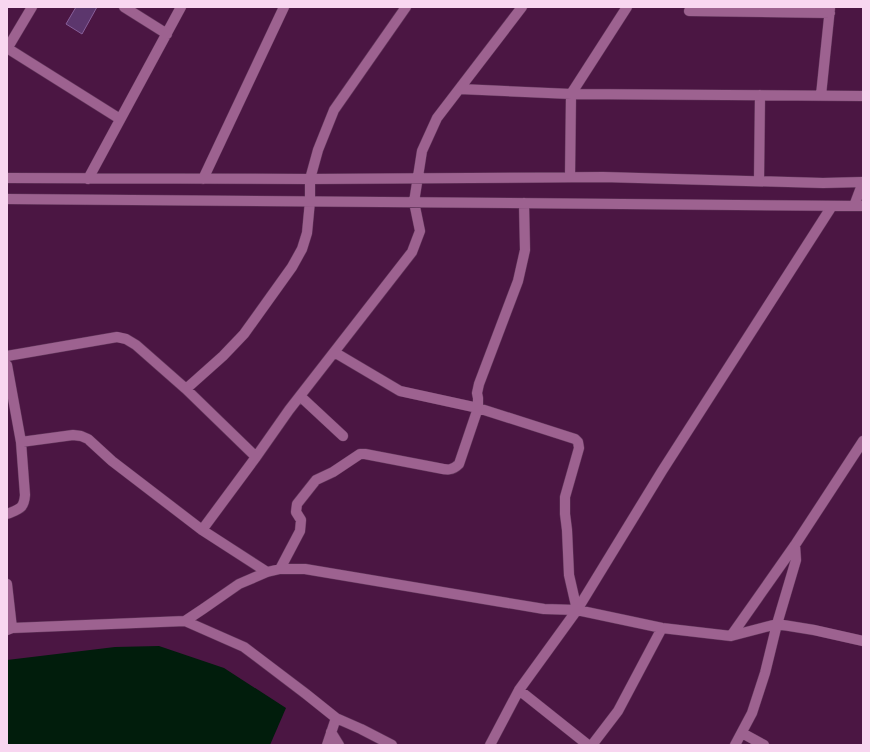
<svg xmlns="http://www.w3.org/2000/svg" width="870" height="752" viewBox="0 0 870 752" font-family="'Noto Sans',sans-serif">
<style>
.water{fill:#011d0c}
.building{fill:#5c366d;stroke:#875f99}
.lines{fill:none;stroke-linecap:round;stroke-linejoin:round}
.minor-casing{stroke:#63385c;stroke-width:11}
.minor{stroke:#9d6290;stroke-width:10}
</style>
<rect width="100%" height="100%" fill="#4b1643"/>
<path class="water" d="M159,646L224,668L286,708L270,745H7V660L115,647Z"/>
<path class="building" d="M76,7H97L82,34L66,24Z"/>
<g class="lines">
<defs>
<path id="minor" d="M124,7L167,34
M689,11L830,13
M7,48L120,119
M7,49L32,7
M460,89L571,94L863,96
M821,95L830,8
M570,177L571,94L627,7
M7,178L310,179L603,177L823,183L863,182L854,206
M88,179L181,7
M203,179L284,7
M759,181L760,95
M7,199L863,206
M334,352L400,391L478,408L575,439L578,442L579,448L565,497V514L567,530L569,575L577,610
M7,356L117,337L126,339L136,345L186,389L256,457
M7,365L21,442L25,495C24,509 19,509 7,514
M186,389L223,356L244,334L292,267L302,249L307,233L310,201V179L318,150L334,110L406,7
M300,396L343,436
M21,442L73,435L81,436L88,439L112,461L202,530L267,572
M202,530L256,457L289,410L412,252L420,231L414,202L422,151L437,118L522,7
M280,569L300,531L301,520L296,512L297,504L316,480L333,472L360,454H365L438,468C447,470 452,471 459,464L478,408V398L477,393L479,384L518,281L525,250L524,203
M7,584L12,628
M185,621L203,609L239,584L267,572L280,569H305L544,609L577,610L662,628L731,636L777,624L814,630L863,641
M7,630L12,628L185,621L244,647L306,694L336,718L327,745
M731,636L795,545L863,441
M519,690L588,745
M336,718L361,729L392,745
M331,732L339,745
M742,733L764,745
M490,745L519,690L577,610L662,471L832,206
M592,745L618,711L662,628
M735,745L752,713L765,673L777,624L796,560L795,545"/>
</defs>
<use href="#minor" class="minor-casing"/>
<use href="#minor" class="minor"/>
</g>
<rect width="870" height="752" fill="none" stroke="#f8d6f0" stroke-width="16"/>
</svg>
